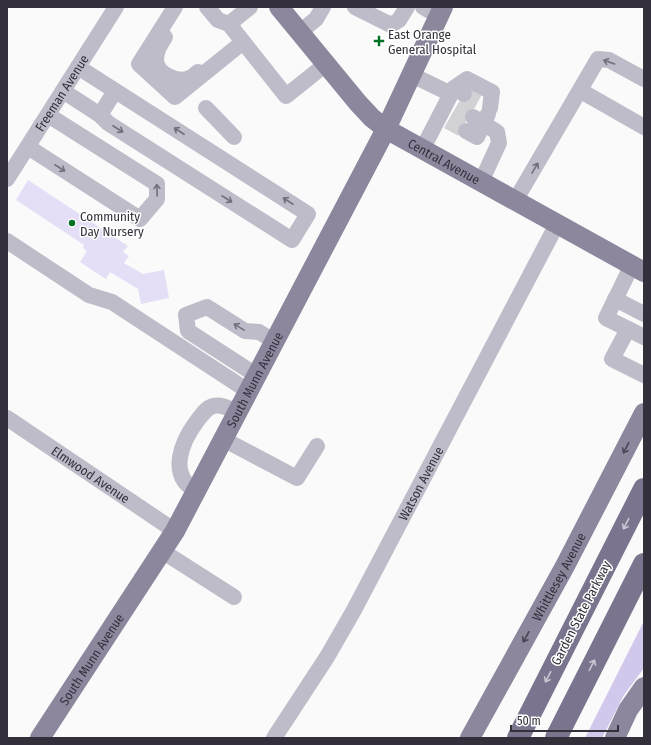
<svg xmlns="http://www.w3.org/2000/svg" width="651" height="745" viewBox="0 0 651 745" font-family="'Fira Sans Condensed',sans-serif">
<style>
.green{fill:#d1c8eb}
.building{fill:#e4dff6}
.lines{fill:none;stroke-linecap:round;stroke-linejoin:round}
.minor-tunnel{stroke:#d2d2d4;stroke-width:16;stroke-dasharray:16 8;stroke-linecap:butt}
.minor{stroke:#bfbcc9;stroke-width:16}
.major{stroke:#8d879e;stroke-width:20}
.highway{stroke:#7b748e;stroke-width:22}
.oneway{stroke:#726f7b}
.oneway2{stroke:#4a4654}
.oneway3{stroke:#cac7d2}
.poi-dot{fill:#007225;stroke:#fff;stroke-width:1.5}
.labels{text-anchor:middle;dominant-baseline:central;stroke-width:3;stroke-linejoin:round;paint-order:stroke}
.poi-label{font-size:13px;fill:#33303b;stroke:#fff;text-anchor:start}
.street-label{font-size:13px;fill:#33303b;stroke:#fff}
</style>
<rect width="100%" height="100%" fill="#fafafa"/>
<path class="green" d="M644,621V668L624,695L602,738H585Z"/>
<path class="building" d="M28,180L128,246L123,252L129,256L124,263L143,274L164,270L169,298L141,304L138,289L110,272L106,279L80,262L87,251L83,248L84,245L16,200Z"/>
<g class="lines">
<path class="minor-tunnel" d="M464,94L481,103
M456,107L473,117
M448,121L466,131"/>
<g class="minor">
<path d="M175,7L139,64L175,97L243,42"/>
<path d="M207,7L218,20L229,24L250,7"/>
<path d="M355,7L391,25L399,20L407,7"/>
<path d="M423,7L439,16"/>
<path d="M229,24L286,96L326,64"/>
<path d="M300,32L316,19L323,7"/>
<path d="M165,37C160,45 156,51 156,60C157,74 176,82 187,79C191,78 195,75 198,72"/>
<path d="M412,75L451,94"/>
<path d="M454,88L467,79L492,92L490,108"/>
<path d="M63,91L100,115L108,123L292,240L308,214L78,67"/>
<path d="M581,91L644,127"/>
<path d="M206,108L234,137"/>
<path d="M100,115L115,91"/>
<path d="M473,117L497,132L499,143L481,182"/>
<path d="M466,131L477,137L488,114"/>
<path d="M28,147L140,219L157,199V184L48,115"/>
<path d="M423,148L454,88L464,94"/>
<path id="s1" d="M7,179L116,7"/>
<path d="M515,201L598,59L609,60L644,79"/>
<path d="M7,241L89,295L112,302L248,391"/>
<path d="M632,265L606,318L644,337"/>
<path d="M615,299L644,314"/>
<path d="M628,329L612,359L644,375"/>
<path d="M256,375L188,331L186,315L207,307L245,331L259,332L274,341"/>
<path id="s2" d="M7,418L175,531"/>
<path d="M223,439L297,478L317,446"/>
<path d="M196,491C167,475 182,441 197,421C202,415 206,408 213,406C222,404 230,409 237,412"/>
<path d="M162,551L234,597"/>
<path id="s3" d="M274,738L327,657L354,610L557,224"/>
</g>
<g class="major">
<path id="s4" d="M279,7L358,103L372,118L386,129L644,272"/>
<path id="s5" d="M40,738L175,531L386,129L443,7"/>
<path id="s6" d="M470,738L565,566L644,413"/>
<path d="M615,738L628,710L644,687"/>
</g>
<path class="highway" d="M518,738L644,489
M556,738L644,564"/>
</g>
<defs><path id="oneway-shaft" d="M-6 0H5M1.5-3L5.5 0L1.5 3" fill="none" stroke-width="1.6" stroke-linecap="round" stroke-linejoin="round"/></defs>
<g class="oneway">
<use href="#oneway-shaft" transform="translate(609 62) rotate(-161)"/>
<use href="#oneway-shaft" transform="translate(118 129) rotate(33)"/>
<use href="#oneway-shaft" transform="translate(179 131) rotate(-147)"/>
<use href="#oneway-shaft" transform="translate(60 168) rotate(33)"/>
<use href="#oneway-shaft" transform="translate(535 168) rotate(-59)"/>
<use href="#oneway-shaft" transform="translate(157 190) rotate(-92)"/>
<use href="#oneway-shaft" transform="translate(227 199) rotate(33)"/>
<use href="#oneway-shaft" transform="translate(288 201) rotate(-147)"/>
<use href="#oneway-shaft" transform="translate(239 327) rotate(-148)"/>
</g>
<g class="oneway2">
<use href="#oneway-shaft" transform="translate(626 448) rotate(117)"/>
<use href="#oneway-shaft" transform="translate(526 637) rotate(119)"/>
</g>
<g class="oneway3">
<use href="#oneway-shaft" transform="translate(626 524) rotate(117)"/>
<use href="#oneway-shaft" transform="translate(592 665) rotate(-63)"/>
<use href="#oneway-shaft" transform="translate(548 677) rotate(117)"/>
</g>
<g class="poi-dot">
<path d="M377 35h4v4h4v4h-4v4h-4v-4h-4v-4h4z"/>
<circle cx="72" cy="223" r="4"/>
</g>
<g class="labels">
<g class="poi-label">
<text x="388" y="34">East Orange<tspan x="388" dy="15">General Hospital</tspan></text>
<text x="80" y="216">Community<tspan x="80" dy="15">Day Nursery</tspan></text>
</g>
<g class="street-label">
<text stroke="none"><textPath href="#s1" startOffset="102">Freeman Avenue</textPath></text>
<text stroke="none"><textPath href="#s4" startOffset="229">Central Avenue</textPath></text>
<text stroke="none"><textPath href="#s5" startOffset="418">South Munn Avenue</textPath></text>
<text stroke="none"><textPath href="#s2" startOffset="101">Elmwood Avenue</textPath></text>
<text stroke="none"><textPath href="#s3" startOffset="294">Watson Avenue</textPath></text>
<text stroke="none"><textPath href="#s6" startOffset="184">Whittlesey Avenue</textPath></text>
<text transform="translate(581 613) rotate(-63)">Garden State Parkway</text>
<text stroke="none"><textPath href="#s5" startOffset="94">South Munn Avenue</textPath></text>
</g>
</g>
<rect width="651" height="745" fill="none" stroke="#33303b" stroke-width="16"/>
<path d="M511 725v6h107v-6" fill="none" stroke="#33303b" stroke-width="2"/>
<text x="517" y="725" font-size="12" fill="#33303b" stroke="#ffffff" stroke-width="3" paint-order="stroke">50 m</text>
</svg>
